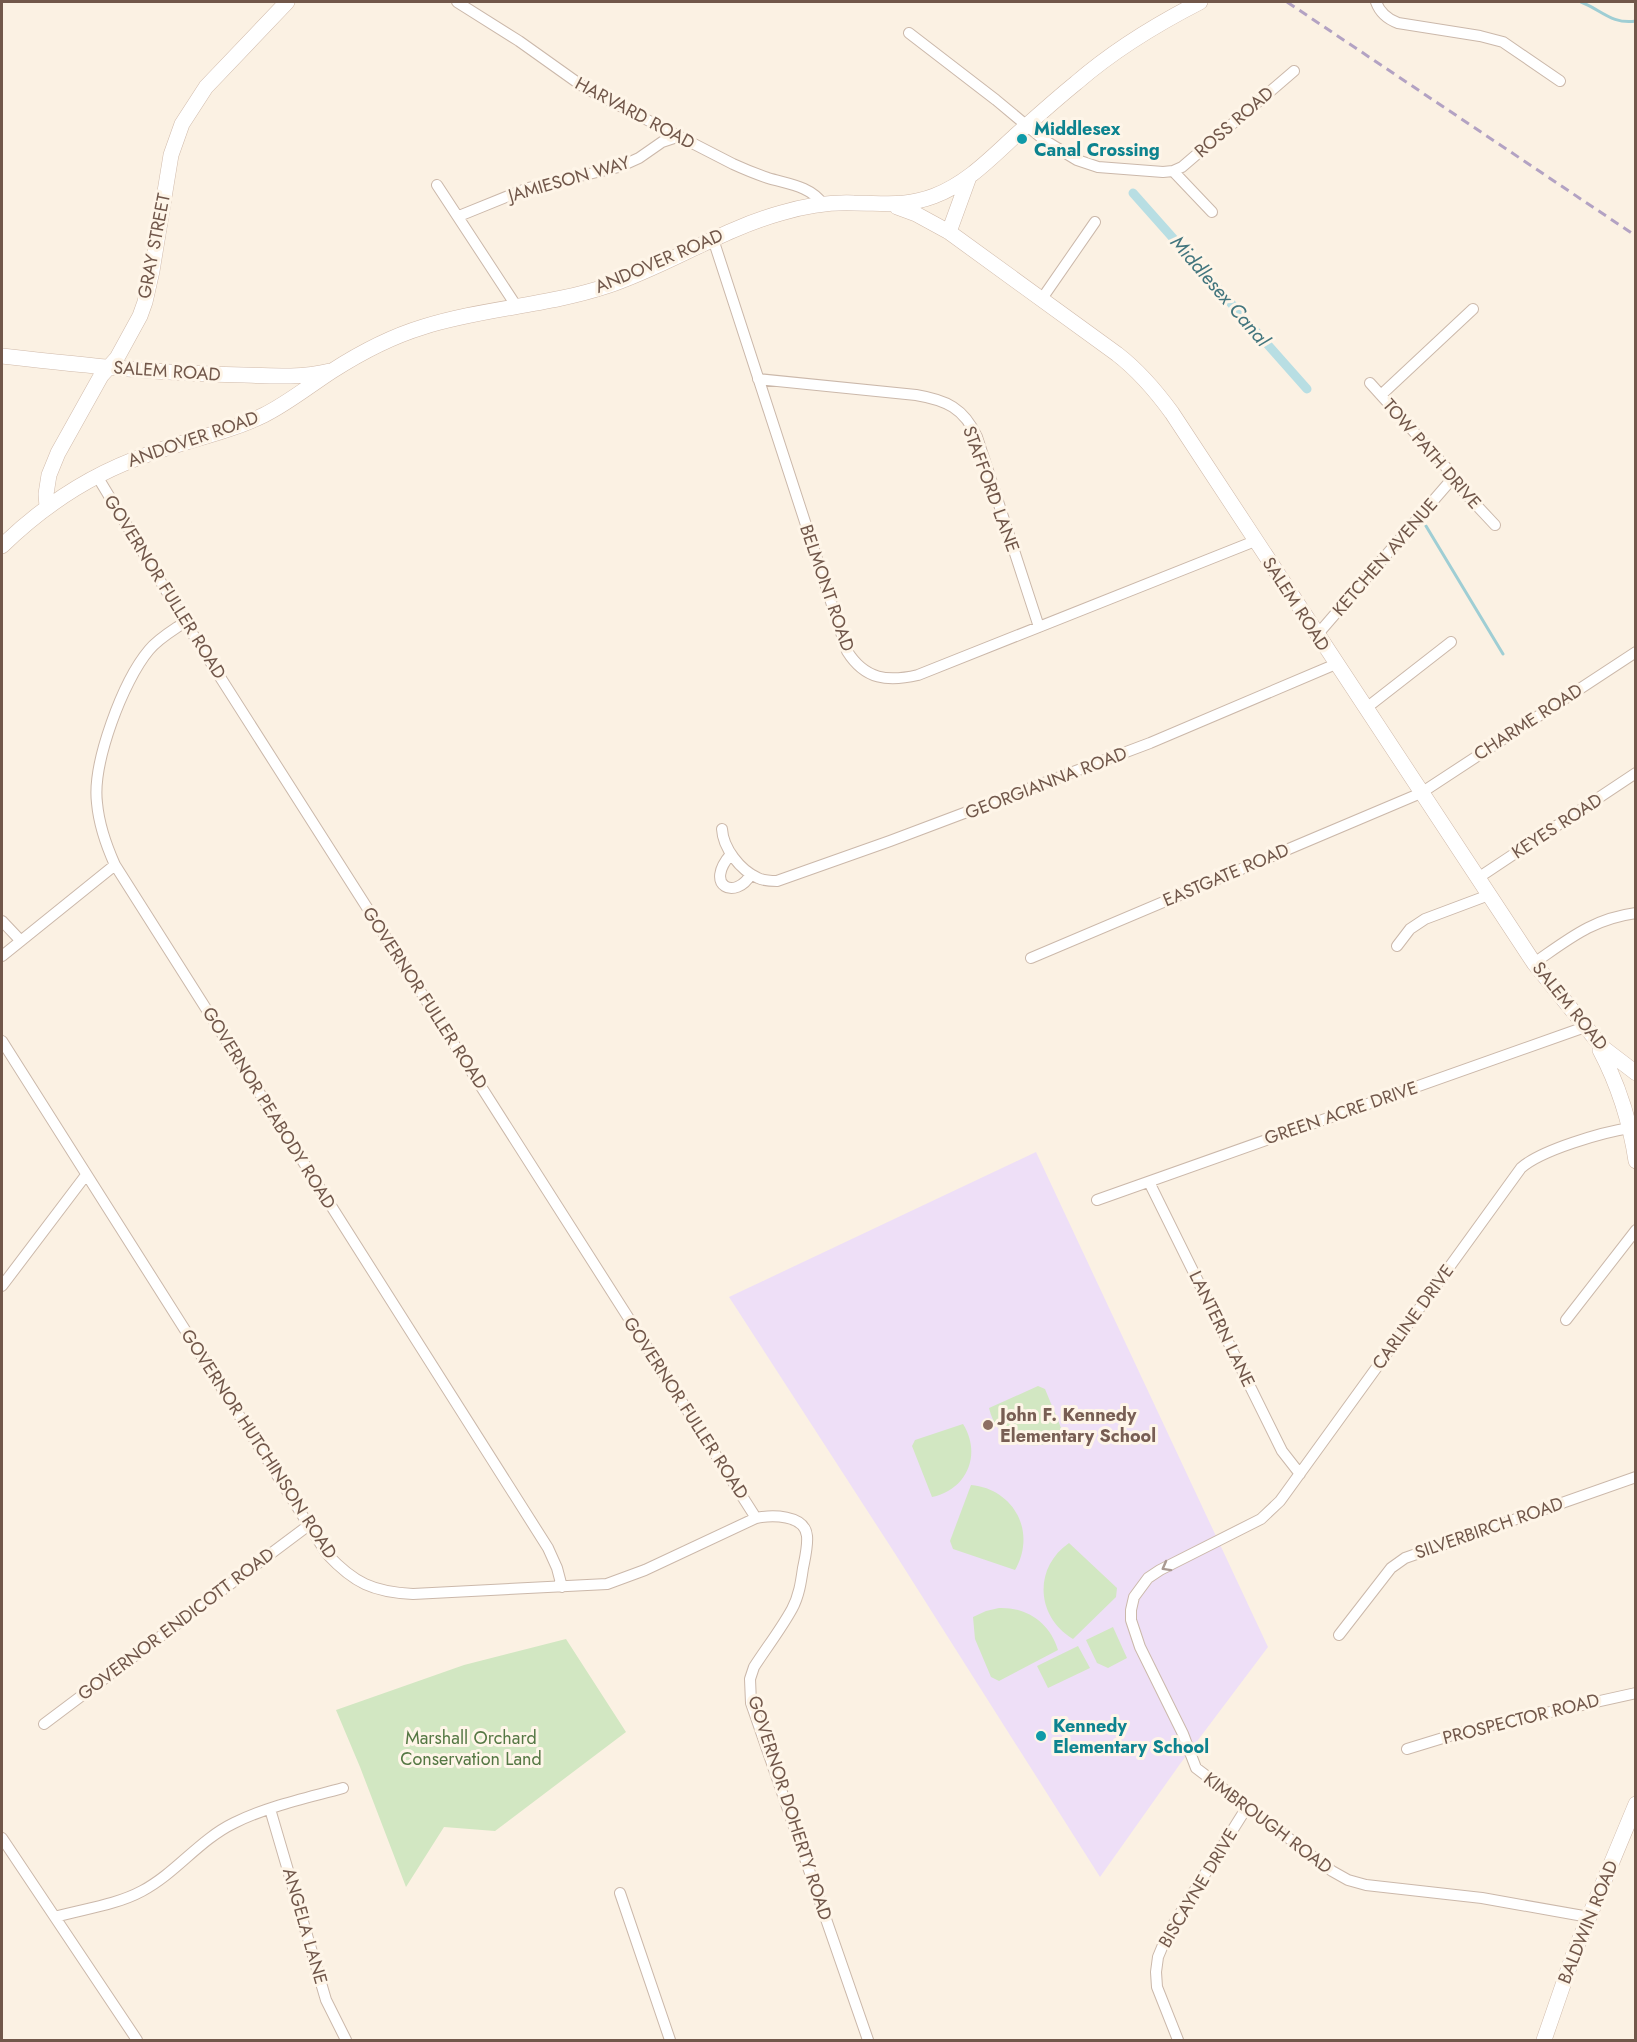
<svg xmlns="http://www.w3.org/2000/svg" width="1637" height="2042" viewBox="0 0 1637 2042" font-family="Jost,sans-serif">
<style>
.education{fill:#eedff7}
.green{fill:#d2e7c2}
.lines{fill:none;stroke-linecap:round;stroke-linejoin:round}
.stream{stroke:#9fced4;stroke-width:3}
.canal{stroke:#b8dee3;stroke-width:9}
.street-casing{stroke:#cbb8aa;stroke-width:12}
.secondary-casing{stroke:#d0baaa;stroke-width:16}
.street{stroke:#fff;stroke-width:10}
.secondary{stroke:#fff;stroke-width:15}
.rail{stroke:#b3a2c3;stroke-width:3;stroke-dasharray:9 6;stroke-linecap:butt}
.oneway{stroke:#aa9a92}
.culture-dot{fill:#0f9aa8;stroke:#fef5e8;stroke-width:2}
.education-dot{fill:#8d6e63;stroke:#fef5e8;stroke-width:2}
.labels{text-anchor:middle;dominant-baseline:central;stroke-width:6;stroke-linejoin:round;paint-order:stroke}
.street-label{font-size:18px;fill:#71574a;stroke:#fef5e8}
.culture-label{font-size:18px;font-weight:bold;fill:#0d838f;stroke:#fef5e8;text-anchor:start}
.education-label{font-size:18px;font-weight:bold;fill:#785e54;stroke:#fef5e8;text-anchor:start}
.park-label{font-size:18px;fill:#547743;stroke:#fef5e8}
.water-label{font-size:20px;font-style:italic;fill:#42757d;stroke:#fef5e8}
</style>
<rect width="100%" height="100%" fill="#fbf1e3"/>
<path class="education" d="M1036,1152L1268,1647L1180,1764L1100,1877L894,1552L729,1297Z"/>
<path class="green" d="M1038,1386L1045,1389L1064,1435C1035,1456 997,1444 989,1408Z
M963,1424C982,1454 967,1490 932,1497L912,1446L915,1440Z
M971,1485C1014,1489 1037,1532 1015,1570L953,1549L950,1541Z
M1069,1543L1117,1588L1116,1597L1073,1639C1036,1617 1033,1568 1069,1543Z
M999,1608C1027,1607 1050,1623 1058,1650L999,1681L991,1677L975,1639L973,1617L986,1611Z
M1113,1627L1127,1658L1108,1668L1097,1663L1086,1640Z
M566,1639L626,1732L495,1831L444,1827L406,1887L360,1767L336,1710L464,1665Z
M1078,1646L1090,1668L1048,1688L1037,1666Z"/>
<g class="lines">
<path class="stream" d="M1581,2C1600,9 1612,25 1636,21
M1426,526L1503,654"/>
<path class="canal" d="M1133,193L1307,389"/>
<defs>
<path id="street" d="M457,2L519,41L585,88L733,164C744,169 756,174 768,178C788,184 810,186 823,204
M1376,2C1380,13 1387,19 1398,23L1480,36L1503,42L1560,81
M909,33L996,100L1044,140L1077,160L1098,167L1163,172L1173,171L1212,212
M1173,171L1182,167L1294,71
M437,185L517,307
M459,216L528,188L619,167L639,158L662,142L677,137
M713,239L847,651C865,680 888,682 918,675L1255,541
M1041,300L1095,222
M758,379L916,395C946,400 964,408 977,437L1039,627
M1370,383L1452,474V479L1495,525
M1381,395L1473,309
M97,476L185,622L756,1518
M185,622C172,631 159,638 149,650C123,681 92,763 97,803C99,825 106,845 115,865L548,1548L557,1568L562,1587
M1317,635L1452,479
M1365,709L1451,642
M722,829C723,848 740,870 758,878C764,881 771,881 777,881L890,841L1150,743L1336,664
M731,854C703,886 736,901 751,874
M1478,878L1636,773
M2,921L20,940
M1397,946L1410,929L1425,919L1489,895
M2,956L115,865
M1031,958L1421,793L1636,652
M1534,963C1569,939 1592,919 1636,913
M2,1041L327,1554C354,1583 373,1592 413,1594L607,1584L645,1570L756,1518C771,1515 805,1514 807,1536C808,1546 805,1558 803,1568C801,1582 799,1596 792,1609C781,1629 767,1647 754,1667L750,1679L751,1703L868,2040
M1149,1182L1282,1451L1300,1474
M1097,1200L1585,1027
M2,1286L86,1175
M1566,1320L1636,1230
M1339,1635L1391,1568L1405,1558L1636,1477
M44,1724L309,1525
M1407,1749L1469,1730L1636,1693
M270,1809L326,2000L346,2040
M2,1838L137,2040
M620,1893L670,2040
M55,1917C83,1909 116,1905 142,1891C176,1873 199,1840 234,1823C268,1806 307,1798 343,1788
M1589,1917L1482,1898L1366,1885L1348,1880L1332,1871L1196,1768L1183,1734L1140,1647L1131,1620V1610L1134,1597L1148,1578L1160,1570L1261,1519L1280,1501L1521,1168C1541,1150 1603,1132 1630,1128
M1178,2040L1157,1987L1156,1972L1158,1957L1168,1933L1247,1807"/>
<path id="secondary" d="M897,207L916,214L949,232L1117,354C1139,371 1156,391 1172,413L1534,963L1602,1047L1636,1073
M949,232L969,177
M2,356C82,365 162,374 244,375C272,376 302,378 330,371
M47,507L46,494L49,475L58,453L101,376L117,358L140,316L145,302L152,271L171,155L182,124L206,87L287,2
M2,546C44,505 93,473 149,454C187,440 227,433 264,415C288,403 309,386 332,371C360,353 390,337 423,327C483,308 547,306 607,286C667,266 720,230 781,213C805,206 830,202 854,203C884,203 905,207 934,196C966,184 990,159 1015,136C1035,118 1055,100 1076,83C1114,50 1155,25 1200,2
M1600,1050C1619,1086 1630,1121 1636,1161
M1544,2040L1574,1953L1636,1804"/>
</defs>
<use href="#street" class="street-casing"/>
<use href="#secondary" class="secondary-casing"/>
<use href="#street" class="street"/>
<use href="#secondary" class="secondary"/>
<path class="rail" d="M1287,2L1636,236"/>
</g>
<defs><path id="oneway-chevron" d="M-2-3.5L2.5 0L-2 3.5" fill="none" stroke-width="1.6" stroke-linecap="round" stroke-linejoin="round" transform="scale(1.5)"/></defs>
<use class="oneway" href="#oneway-chevron" transform="translate(1166 1567) rotate(151)"/>
<g class="culture-dot">
<circle cx="1022" cy="139" r="6"/>
<circle cx="1041" cy="1736" r="6"/>
</g>
<circle class="education-dot" cx="988" cy="1425" r="6"/>
<g class="labels">
<g class="street-label">
<text transform="translate(635 113) rotate(28)">HARVARD ROAD</text>
<text transform="translate(1234 122) rotate(-41)">ROSS ROAD</text>
<text transform="translate(569 179) rotate(-16)">JAMIESON WAY</text>
<text transform="translate(154 246) rotate(-79)">GRAY STREET</text>
<text transform="translate(659 261) rotate(-23)">ANDOVER ROAD</text>
<text transform="translate(167 371) rotate(4)">SALEM ROAD</text>
<text transform="translate(193 439) rotate(-19)">ANDOVER ROAD</text>
<text transform="translate(1432 454) rotate(49)">TOW PATH DRIVE</text>
<text transform="translate(991 489) rotate(70)">STAFFORD LANE</text>
<text transform="translate(1385 557) rotate(-49)">KETCHEN AVENUE</text>
<text transform="translate(165 587) rotate(58)">GOVERNOR FULLER ROAD</text>
<text transform="translate(827 588) rotate(71)">BELMONT ROAD</text>
<text transform="translate(1296 604) rotate(57)">SALEM ROAD</text>
<text transform="translate(1528 722) rotate(-33)">CHARME ROAD</text>
<text transform="translate(1046 783) rotate(-21)">GEORGIANNA ROAD</text>
<text transform="translate(1557 826) rotate(-33)">KEYES ROAD</text>
<text transform="translate(1226 875) rotate(-23)">EASTGATE ROAD</text>
<text transform="translate(425 998) rotate(57)">GOVERNOR FULLER ROAD</text>
<text transform="translate(1570 1006) rotate(51)">SALEM ROAD</text>
<text transform="translate(269 1108) rotate(58)">GOVERNOR PEABODY ROAD</text>
<text transform="translate(1341 1113) rotate(-19)">GREEN ACRE DRIVE</text>
<text transform="translate(1413 1317) rotate(-54)">CARLINE DRIVE</text>
<text transform="translate(1222 1329) rotate(64)">LANTERN LANE</text>
<text transform="translate(686 1408) rotate(57)">GOVERNOR FULLER ROAD</text>
<text transform="translate(259 1444) rotate(57)">GOVERNOR HUTCHINSON ROAD</text>
<text transform="translate(1489 1528) rotate(-19)">SILVERBIRCH ROAD</text>
<text transform="translate(176 1624) rotate(-37)">GOVERNOR ENDICOTT ROAD</text>
<text transform="translate(1521 1719) rotate(-14)">PROSPECTOR ROAD</text>
<text transform="translate(790 1808) rotate(72)">GOVERNOR DOHERTY ROAD</text>
<text transform="translate(1268 1823) rotate(37)">KIMBROUGH ROAD</text>
<text transform="translate(1198 1888) rotate(-59)">BISCAYNE DRIVE</text>
<text transform="translate(1588 1922) rotate(-68)">BALDWIN ROAD</text>
<text transform="translate(305 1926) rotate(74)">ANGELA LANE</text>
</g>
<g class="culture-label">
<text x="1034" y="129">Middlesex<tspan x="1034" dy="21">Canal Crossing</tspan></text>
<text x="1053" y="1726">Kennedy<tspan x="1053" dy="21">Elementary School</tspan></text>
</g>
<g class="education-label">
<text x="1000" y="1415">John F. Kennedy<tspan x="1000" dy="21">Elementary School</tspan></text>
</g>
<g class="park-label">
<text x="471" y="1738">Marshall Orchard<tspan x="471" dy="21">Conservation Land</tspan></text>
</g>
<g class="water-label">
<text transform="translate(1220 291) rotate(49)">Middlesex Canal</text>
</g>
</g>
<rect width="1637" height="2042" fill="none" stroke="#71574a" stroke-width="6"/>
</svg>
